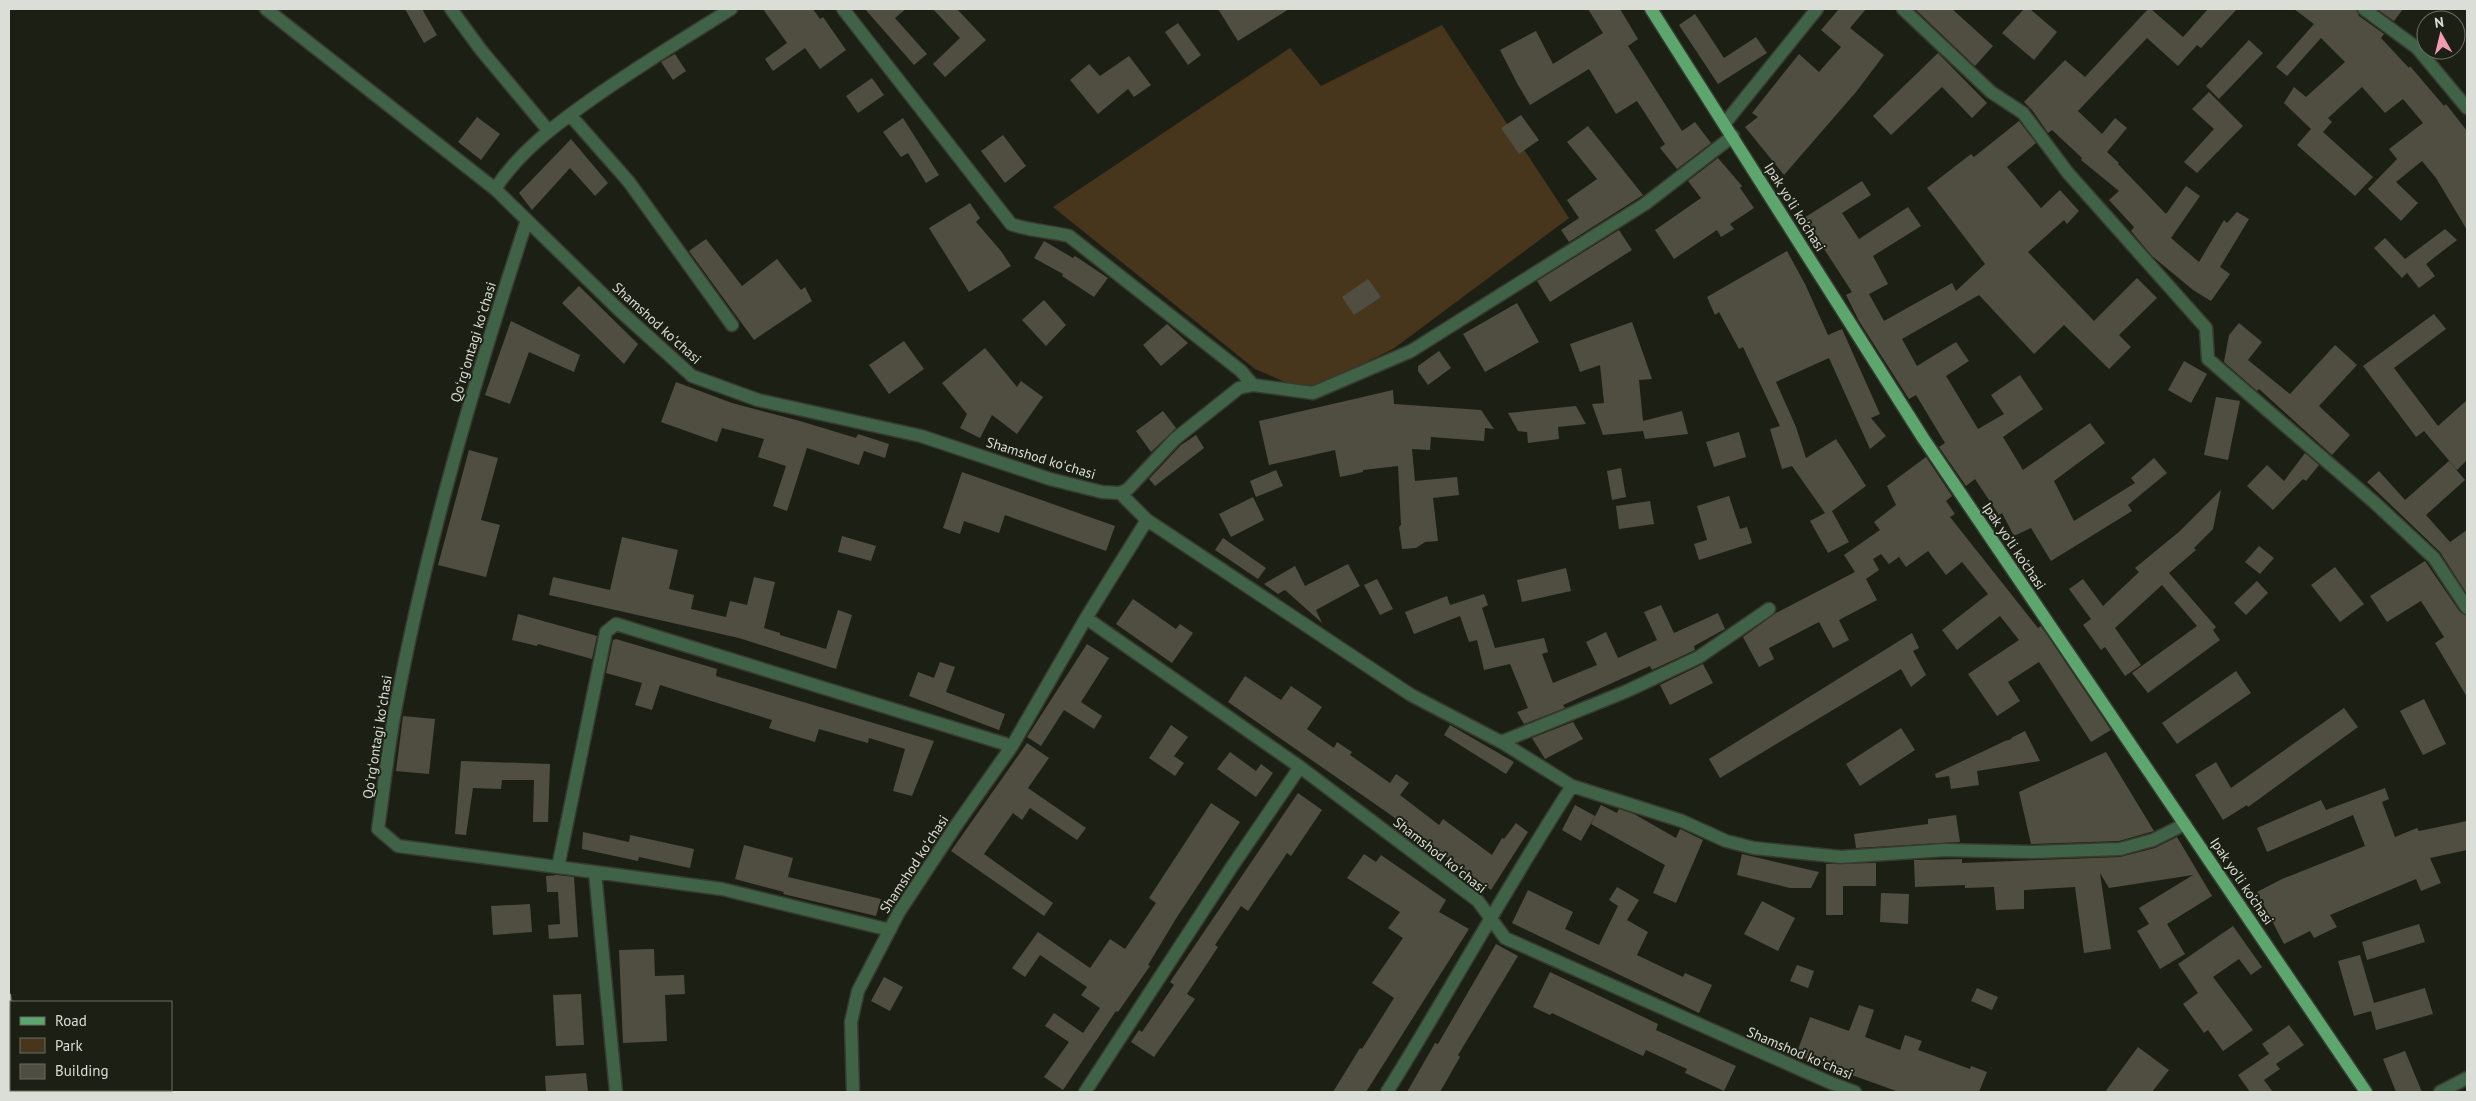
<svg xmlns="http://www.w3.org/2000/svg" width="2476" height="1101" viewBox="0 0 2476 1101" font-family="'PT Sans',sans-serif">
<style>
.green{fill:#48361c}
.building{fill:#504e40}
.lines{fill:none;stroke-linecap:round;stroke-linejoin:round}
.minor-casing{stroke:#373b2f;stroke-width:15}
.major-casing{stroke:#373b2f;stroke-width:15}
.minor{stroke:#406247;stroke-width:12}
.major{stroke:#5da66d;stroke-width:12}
.rail{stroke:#969990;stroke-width:4;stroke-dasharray:8 4;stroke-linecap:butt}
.labels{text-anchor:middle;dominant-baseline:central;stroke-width:4;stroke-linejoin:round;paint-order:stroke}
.street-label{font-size:14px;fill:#dbded6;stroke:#1c2014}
</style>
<rect width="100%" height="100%" fill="#1c2014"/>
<path class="green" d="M1442,25L1569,218L1393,349L1316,386L1292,385L1255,369L1053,207L1290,48L1321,86Z"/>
<path class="building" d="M405,9H422L437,35L424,43Z
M763,9H813L820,19L823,17L846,50L820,69L805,48L773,71L765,59L787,43Z
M865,9H906L895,18L927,54L914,65Z
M933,9H957L986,40L945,77L933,64L960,38Z
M1218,9H1289L1238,41Z
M1588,9H1620L1638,39L1628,46L1682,131L1695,122L1711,143L1677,169L1660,148L1665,144L1637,101L1616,114L1589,69L1530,105L1518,85L1500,50L1536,31L1553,64L1603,33Z
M1839,9H1866L1850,28L1884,55L1856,92L1784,175L1745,127L1758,117L1752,113L1799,54L1819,72L1841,47L1821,30Z
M1915,9H1952L1993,46L1975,66Z
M2024,9H2030L2057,32L2034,60L2002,33Z
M2148,9H2151L2183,37L2208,9H2237L2201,48L2197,45L2178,66L2147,38L2078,111L2102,134L2115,118L2127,128L2107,152L2119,163L2118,164L2166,214L2186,186L2200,196L2171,238L2199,262L2224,220L2227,223L2237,212L2249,219L2220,267L2230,274L2211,301L2193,290L2152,256L2131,231L2134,227L2109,200L2119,191L2081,160L2082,158L2052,130L2048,133L2032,110L2024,102L2065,60L2085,77Z
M2294,9H2356L2359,16L2384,34L2381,38L2409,68L2410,66L2444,106L2446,104L2467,131V230L2436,178L2422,161L2396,182L2418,203L2401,221L2368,189L2397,159L2389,149L2423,123L2403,99L2385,113L2362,87L2328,118L2332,122L2323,132L2373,177L2355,196L2297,145L2311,129L2284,103L2294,87L2306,97L2345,62L2321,38L2287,76L2276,67L2314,24Z
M2377,9H2403L2394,21Z
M1695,14L1724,58L1756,37L1767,53L1718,84L1679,25Z
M1178,23L1201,55L1188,65L1165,32Z
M2249,40L2263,53L2219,99L2206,86Z
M1938,53L1987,103L1972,118L1942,87L1891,135L1873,116Z
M675,54L686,71L673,80L661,62Z
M1129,56L1151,85L1134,97L1128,89L1098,114L1070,80L1089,64L1100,76Z
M872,78L884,95L858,113L846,96Z
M2209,92L2243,126L2197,173L2184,162L2214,129L2192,109Z
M1521,115L1539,140L1519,154L1501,128Z
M477,117L500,134L481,160L458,142Z
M903,118L939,175L926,183L908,153L901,157L883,132Z
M2019,121L2036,143L2007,167L2041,208L2060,190L2079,211L2067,224L2064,220L2028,252L2094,321L2137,278L2157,298L2119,335L2131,347L2109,369L2064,325L2034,354L1979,295L1902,339L1917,366L1956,342L1969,361L1946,376L1978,429L2004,414L1991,395L2020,375L2043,409L2003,437L2023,470L2090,423L2105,443L2054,481L2074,521L2135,483L2131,478L2154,458L2167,473L2128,505L2132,511L2051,561L2031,528L2014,536L2002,513L1999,515L1975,479L1966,486L1939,447L1945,443L1916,395L1909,399L1859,321L1846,295L1852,292L1804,218L1862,181L1871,195L1842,213L1859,239L1908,207L1921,226L1873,256L1888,284L1869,294L1884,321L1952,283L1956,291L1985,264L1927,188L1971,154L1974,157Z
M1588,126L1643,195L1569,242L1561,230L1579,218L1567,200L1597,179L1567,142Z
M1003,135L1026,166L1005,183L981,151Z
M571,139L608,183L595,196L570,168L532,210L519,193Z
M1718,158L1742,186L1740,188L1754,208L1730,224L1734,229L1721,237L1717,230L1674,259L1655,230L1701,198L1688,181Z
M970,203L980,218L976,222L1001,251L1011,266L969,292L929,228Z
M2445,229L2457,240L2426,264L2435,276L2419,288L2407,273L2402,278L2374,248L2385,238L2405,259Z
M1619,230L1632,250L1550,302L1537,281Z
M706,239L742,286L777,259L801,290L805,287L812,301L754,340L689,251Z
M1044,241L1073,258L1075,256L1108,278L1094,297L1062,276L1063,274L1034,258Z
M1787,251L1805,284L1828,335L1842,329L1880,414L1871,418L1886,436L1870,449L1829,358L1776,382L1796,427L1806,458L1836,439L1866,486L1832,511L1849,542L1828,553L1810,521L1825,513L1792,466L1782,469L1770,429L1780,426L1743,347L1739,349L1719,312L1715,315L1707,297Z
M1368,279L1381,297L1354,315L1342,297Z
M579,286L638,344L624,364L562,303Z
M1044,300L1066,325L1046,346L1022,320Z
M1517,303L1539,342L1485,372L1463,334Z
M2434,314L2446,329L2394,368L2438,426L2467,400V460L2457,470L2424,431L2416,437L2363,366Z
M511,321L580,355L574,372L529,352L510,404L485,395Z
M1632,322L1652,379L1639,380L1643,421L1682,411L1688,434L1645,439L1643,431L1603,435L1592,404L1604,403L1600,365L1580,372L1570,344Z
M2239,323L2262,342L2248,360L2290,394L2335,345L2357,365L2319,406L2350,435L2332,455L2259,389L2257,391L2224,362L2229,335Z
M1167,324L1188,343L1161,366L1143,345Z
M904,341L924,369L889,394L869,365Z
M985,348L1017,387L1021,381L1043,397L1017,434L992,415L980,438L960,428L967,414L942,383Z
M1439,351L1451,368L1428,385L1418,371V366Z
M2184,361L2207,374L2191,403L2168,390Z
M676,382L732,403L800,421L856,438L858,434L889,444L885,458L864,451L859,465L807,448L787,511L773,506L786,466L758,457L764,439L722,428L717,442L661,422Z
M1393,390L1394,404L1481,410L1494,429L1485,428L1484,441L1431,437L1430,450L1412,449L1415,481L1457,477L1459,495L1433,498L1438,541L1425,542L1416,548L1402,549L1399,527L1401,525L1398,466L1363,470V472L1340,477L1335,450L1269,465L1259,421Z
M2216,397L2240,401L2228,460L2204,455Z
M1576,406L1586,424L1558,427L1559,439L1528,443L1527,432L1518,431L1508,413Z
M1163,411L1176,428L1151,452L1136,431Z
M1739,432L1746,457L1714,467L1706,442Z
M1196,435L1204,448L1155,486L1149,479L1181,445Z
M469,450L498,458L481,520L500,525L486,577L438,565Z
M2305,453L2319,465L2306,481L2303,479L2273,510L2247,486L2267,465L2284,481Z
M1926,457L1952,496L1946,501L1955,514L1950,517L2038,628L2041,626L2111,730L2091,742L2039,662L2008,682L2020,701L1997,716L1968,674L2019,640L2000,616L1957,650L1942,630L1988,594L1962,562L1946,575L1928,551L1906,567L1899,557L1889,564L1881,554L1873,559L1879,570L1866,579L1877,600L1839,620L1849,640L1833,648L1819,622L1769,648L1774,659L1759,667L1743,637L1776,613L1855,572L1844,555L1880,530L1874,522L1896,505L1887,486Z
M2449,461L2465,480L2426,515L2450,542L2467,530V594L2440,552L2367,482L2379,471L2405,500Z
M1621,468L1626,497L1612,500L1607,471Z
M1276,470L1283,486L1256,497L1250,481Z
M962,472L1115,526L1106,551L1005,515L999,533L964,521L960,534L943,528Z
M2221,490L2213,529L2194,548L2196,550L2169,573L2216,627L2213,630L2220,640L2148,693L2132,673L2197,626L2162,585L2115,628L2141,665L2125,676L2105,647L2101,650L2083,625L2091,619L2069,589L2083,579L2103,606L2139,572L2135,568L2180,531Z
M1729,496L1740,529L1747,527L1752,543L1699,560L1694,544L1707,540L1697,506Z
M1253,497L1264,520L1231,537L1219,514Z
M1650,501L1654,524L1619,529L1616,506Z
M842,536L876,546L871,561L838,552Z
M622,537L678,550L669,589L694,595L691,609L726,617L730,601L747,605L754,577L775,582L764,628L780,633V635L826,649L838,610L852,615L836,669L739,638L549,595L553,577L610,590Z
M1223,538L1266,568L1258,579L1215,550Z
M2259,546L2274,558L2260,574L2245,562Z
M2425,561L2460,612L2467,616V697L2435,643L2444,637L2421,601L2387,622L2370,596Z
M1348,564L1360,586L1316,610L1322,623L1285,590L1278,594L1264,584L1295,566L1305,586Z
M2335,567L2364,604L2340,622L2311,585Z
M1566,568L1571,591L1522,602L1517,580Z
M1377,579L1393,609L1380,615L1364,585Z
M2257,581L2268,593L2246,615L2234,603Z
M1484,594L1488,605L1482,608L1495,648L1544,638L1548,652L1542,654L1553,683L1597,665L1586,642L1606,632L1618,658L1657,640L1644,612L1661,605L1674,633L1718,613L1725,629L1694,646L1695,650L1652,670L1650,666L1563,705L1565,708L1524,724L1517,712L1528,708L1510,664L1484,670L1477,640L1469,642L1460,616L1414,634L1405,612L1447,596L1450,605Z
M1133,599L1176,629L1180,624L1193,633L1172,663L1116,624Z
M518,614L597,636L592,659L538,644L537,646L512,640Z
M1912,633L1919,648L1913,651L1926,675L1911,687L1901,669L1720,778L1709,759Z
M616,639L717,669L716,676L934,741L912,796L893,791L905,749L869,738L868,743L819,729L815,742L769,728L772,720L660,685L652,710L635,705L642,683L606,673L613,640Z
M1087,644L1109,658L1081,702L1102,716L1094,729L1064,710L1041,746L1027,737Z
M940,662L955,667L946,692L1005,714L999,730L909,696L918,672L934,678Z
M1703,664L1713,683L1670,705L1660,685Z
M2236,671L2251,693L2177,744L2162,723Z
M1245,676L1281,700L1291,686L1322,707L1307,729L1334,748L1337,742L1352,752L1350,755L1390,783L1396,774L1409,783L1400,795L1439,825L1443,819L1492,855L1502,838L1504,839L1516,823L1528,832L1491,890L1388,813L1228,702Z
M2424,699L2446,744L2423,755L2400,711Z
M2344,708L2358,727L2248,807L2247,805L2223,820L2195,775L2216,762L2231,788Z
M403,716L435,719L429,774L396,771Z
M1573,722L1583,739L1545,759L1532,738Z
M1171,725L1188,737L1174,756L1184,763L1175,776L1149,758Z
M1450,725L1514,762L1506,774L1444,735Z
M1901,728L1915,750L1860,786L1846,764Z
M2025,731L2040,761L1977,771L1979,785L1951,789L1949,776L1936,778L1935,774L2005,741L2012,739L2011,738Z
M1027,743L1049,758L1028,788L1086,828L1077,840L1030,808L1022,820L1013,813L984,854L1053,903L1044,916L951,851Z
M1230,752L1256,771L1261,764L1273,773L1256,797L1217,769Z
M2106,752L2154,831L2119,841L2031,844L2019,792Z
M461,761L550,764L548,822H533L534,780H502L501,789L473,788L466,835L455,834Z
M2385,788L2389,799L2382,802L2395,837L2417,828L2419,831L2467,821V850L2430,858L2441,883L2421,891L2416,879L2330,915L2337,927L2314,938L2310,931L2284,944L2257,892L2282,879L2365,846L2353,815L2267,852L2257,828L2321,800L2326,810Z
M1298,793L1322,810L1291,856L1287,853L1248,911L1241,906L1215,945L1218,947L1187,994L1195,999L1154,1057L1131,1042L1139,1030L1142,1032L1174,985L1170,982Z
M1211,803L1240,822L1177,917L1148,965L1150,966L1118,1012L1116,1011L1063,1090L1044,1077L1069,1042L1045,1026L1054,1013L1083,1033L1100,1008L1081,995L1087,987L1040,955L1025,977L1012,968L1038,932L1090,968L1110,939L1125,949L1156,903L1149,898Z
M1575,805L1595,816L1581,841L1562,830Z
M1601,805L1617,813L1619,809L1634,814L1676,838L1680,829L1703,840L1676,903L1653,893L1665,865L1591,824Z
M1956,815L1960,842L1856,848L1854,834L1928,824V819Z
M583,832L629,842L630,835L694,849L690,868L639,857L638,861L582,849Z
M2177,837L2212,896L2167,924L2185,954L2160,969L2137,931L2149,924L2139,908L2193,875L2109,888L2100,873L2111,949L2084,953L2075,887L2024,890V909L1996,910L1994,887L1965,888V885L1915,887L1914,860L1962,859V863L2120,857L2155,848Z
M744,845L793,858L788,877L881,899L876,916L783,894L784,892L735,879Z
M1364,854L1376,862L1381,855L1446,900L1439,912L1469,929L1366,1092H1333L1360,1048L1362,1049L1394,998L1372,983L1403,938L1388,928L1400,912L1347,878Z
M1742,854L1819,872L1811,888H1790L1737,875Z
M1876,863V886H1843V915H1826V864Z
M557,875L574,877L578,937L549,939L548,925L560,924L558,892H547L546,876Z
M1617,887L1639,900L1627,920L1648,932L1637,955L1683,977L1685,973L1712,985L1699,1013L1512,923L1528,890L1573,912L1565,929L1599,945L1618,906L1609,900Z
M1881,893L1909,894L1908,924L1880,922Z
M1762,901L1795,918L1778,951L1744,934Z
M530,904L532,932L493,935L491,906Z
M2419,924L2425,942L2367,960L2362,942Z
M2233,926L2262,967L2251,975L2239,959L2213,977L2253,1030L2223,1051L2208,1030L2204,1033L2183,1004L2198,993L2178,964Z
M1496,944L1518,956L1458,1055L1460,1057L1440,1092H1407L1435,1043L1438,1044Z
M654,949L655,976L684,975L685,994L665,995L667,1041L623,1043L619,950Z
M2360,955L2374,1003L2425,988L2433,1014L2376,1030L2371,1011L2354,1016L2338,961Z
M1797,965L1814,971L1808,988L1790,981Z
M1550,972L1658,1024L1656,1030L1736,1066L1724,1091L1685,1073L1687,1069L1646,1050L1643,1056L1552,1013L1550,1015L1533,1007Z
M884,977L903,987L890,1011L871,1001Z
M1977,988L1998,997L1992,1010L1971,1001Z
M581,994L584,1045L556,1046L553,995Z
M1859,1005L1874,1010L1865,1037L1900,1050L1905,1035L1922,1041L1918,1050L1970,1069L1971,1066L1987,1072L1979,1092H1899L1796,1055L1810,1017L1849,1031Z
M2289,1025L2304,1045L2276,1064L2280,1069L2264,1080L2273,1092H2250L2238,1075L2269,1054L2272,1058L2262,1044Z
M2138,1047L2169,1070L2152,1092H2105Z
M2405,1051L2422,1092H2396L2383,1059Z
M586,1073L588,1092H546L545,1076Z"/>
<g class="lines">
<defs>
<path id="minor" d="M266,9L495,189
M451,9L481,50L548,130
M731,9C683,39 635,68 589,101C554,126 519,152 495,189L618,309L692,376L758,400L921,436L1050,479L1102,492L1120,493L1147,520L1086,618L1012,746L957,824L899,912L858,991L851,1022L853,1092
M843,9L1011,224C1030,231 1049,231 1069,236L1241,371L1253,385
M1903,9L1991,92L2023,113L2068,173L2206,328L2208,359L2375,503L2434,558L2467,608
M2364,9L2417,48L2467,108
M570,115L629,182L732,325
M1725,123L1817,9
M527,220C475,379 427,541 396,706C388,747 384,788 378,829L398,846L595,872L616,1092
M1120,493L1128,489L1175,439L1239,388L1253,385L1313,393L1411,351L1645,204L1733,136
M1147,520L1411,695L1503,743L1572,786L1682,821L1726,841L1754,848L1841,857L1945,850L2031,852L2120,849L2153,840L2185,824
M1086,618L1300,767L1478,901L1505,938L1831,1083L1855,1092
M1501,742L1627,691L1699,657L1769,609
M558,867L606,632L616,624L1012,746
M595,872L722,889L890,930
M1085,1092L1231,868L1300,767
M1387,1092C1450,991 1507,886 1572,786
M2440,1092L2467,1078"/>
<path id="major" d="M1651,9L1923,438L2366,1092"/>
</defs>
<use href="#minor" class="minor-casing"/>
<use href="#major" class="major-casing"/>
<use href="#minor" class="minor"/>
<use href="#major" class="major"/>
<path class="rail" d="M9,994L11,1015
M19,1090L20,1092"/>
</g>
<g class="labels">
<g class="street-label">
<text transform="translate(1795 207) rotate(58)">Ipak yo'li ko'chasi</text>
<text transform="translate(657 323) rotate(42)">Shamshod koʻchasi</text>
<text transform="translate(473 342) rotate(-73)">Qoʻrgʻontagi koʻchasi</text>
<text transform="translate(1041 458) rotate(17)">Shamshod koʻchasi</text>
<text transform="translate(2014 546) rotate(56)">Ipak yo'li ko'chasi</text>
<text transform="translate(377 737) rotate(-81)">Qoʻrgʻontagi koʻchasi</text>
<text transform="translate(1440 855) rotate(38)">Shamshod koʻchasi</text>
<text transform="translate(914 864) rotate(-57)">Shamshod koʻchasi</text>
<text transform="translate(2242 881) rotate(56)">Ipak yo'li ko'chasi</text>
<text transform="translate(1800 1053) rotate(23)">Shamshod koʻchasi</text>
</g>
</g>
<rect width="2476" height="1101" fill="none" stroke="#dbded6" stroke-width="20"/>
<rect x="10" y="1001" width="162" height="90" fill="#1c2014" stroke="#686c62"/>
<rect x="20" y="1017" width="25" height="8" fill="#5da66d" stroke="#686c62"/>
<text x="55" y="1026" font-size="15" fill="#dbded6">Road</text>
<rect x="20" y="1038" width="25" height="15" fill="#48361c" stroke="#686c62"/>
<text x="55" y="1051" font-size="15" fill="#dbded6">Park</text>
<rect x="20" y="1064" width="25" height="15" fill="#504e40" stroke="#686c62"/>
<text x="55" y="1076" font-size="15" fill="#dbded6">Building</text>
<g transform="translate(2441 35) rotate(352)"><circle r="24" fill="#1c2014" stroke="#686c62"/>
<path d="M0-4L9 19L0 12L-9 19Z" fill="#f19ab2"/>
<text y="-8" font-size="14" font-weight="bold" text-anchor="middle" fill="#dbded6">N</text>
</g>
</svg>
